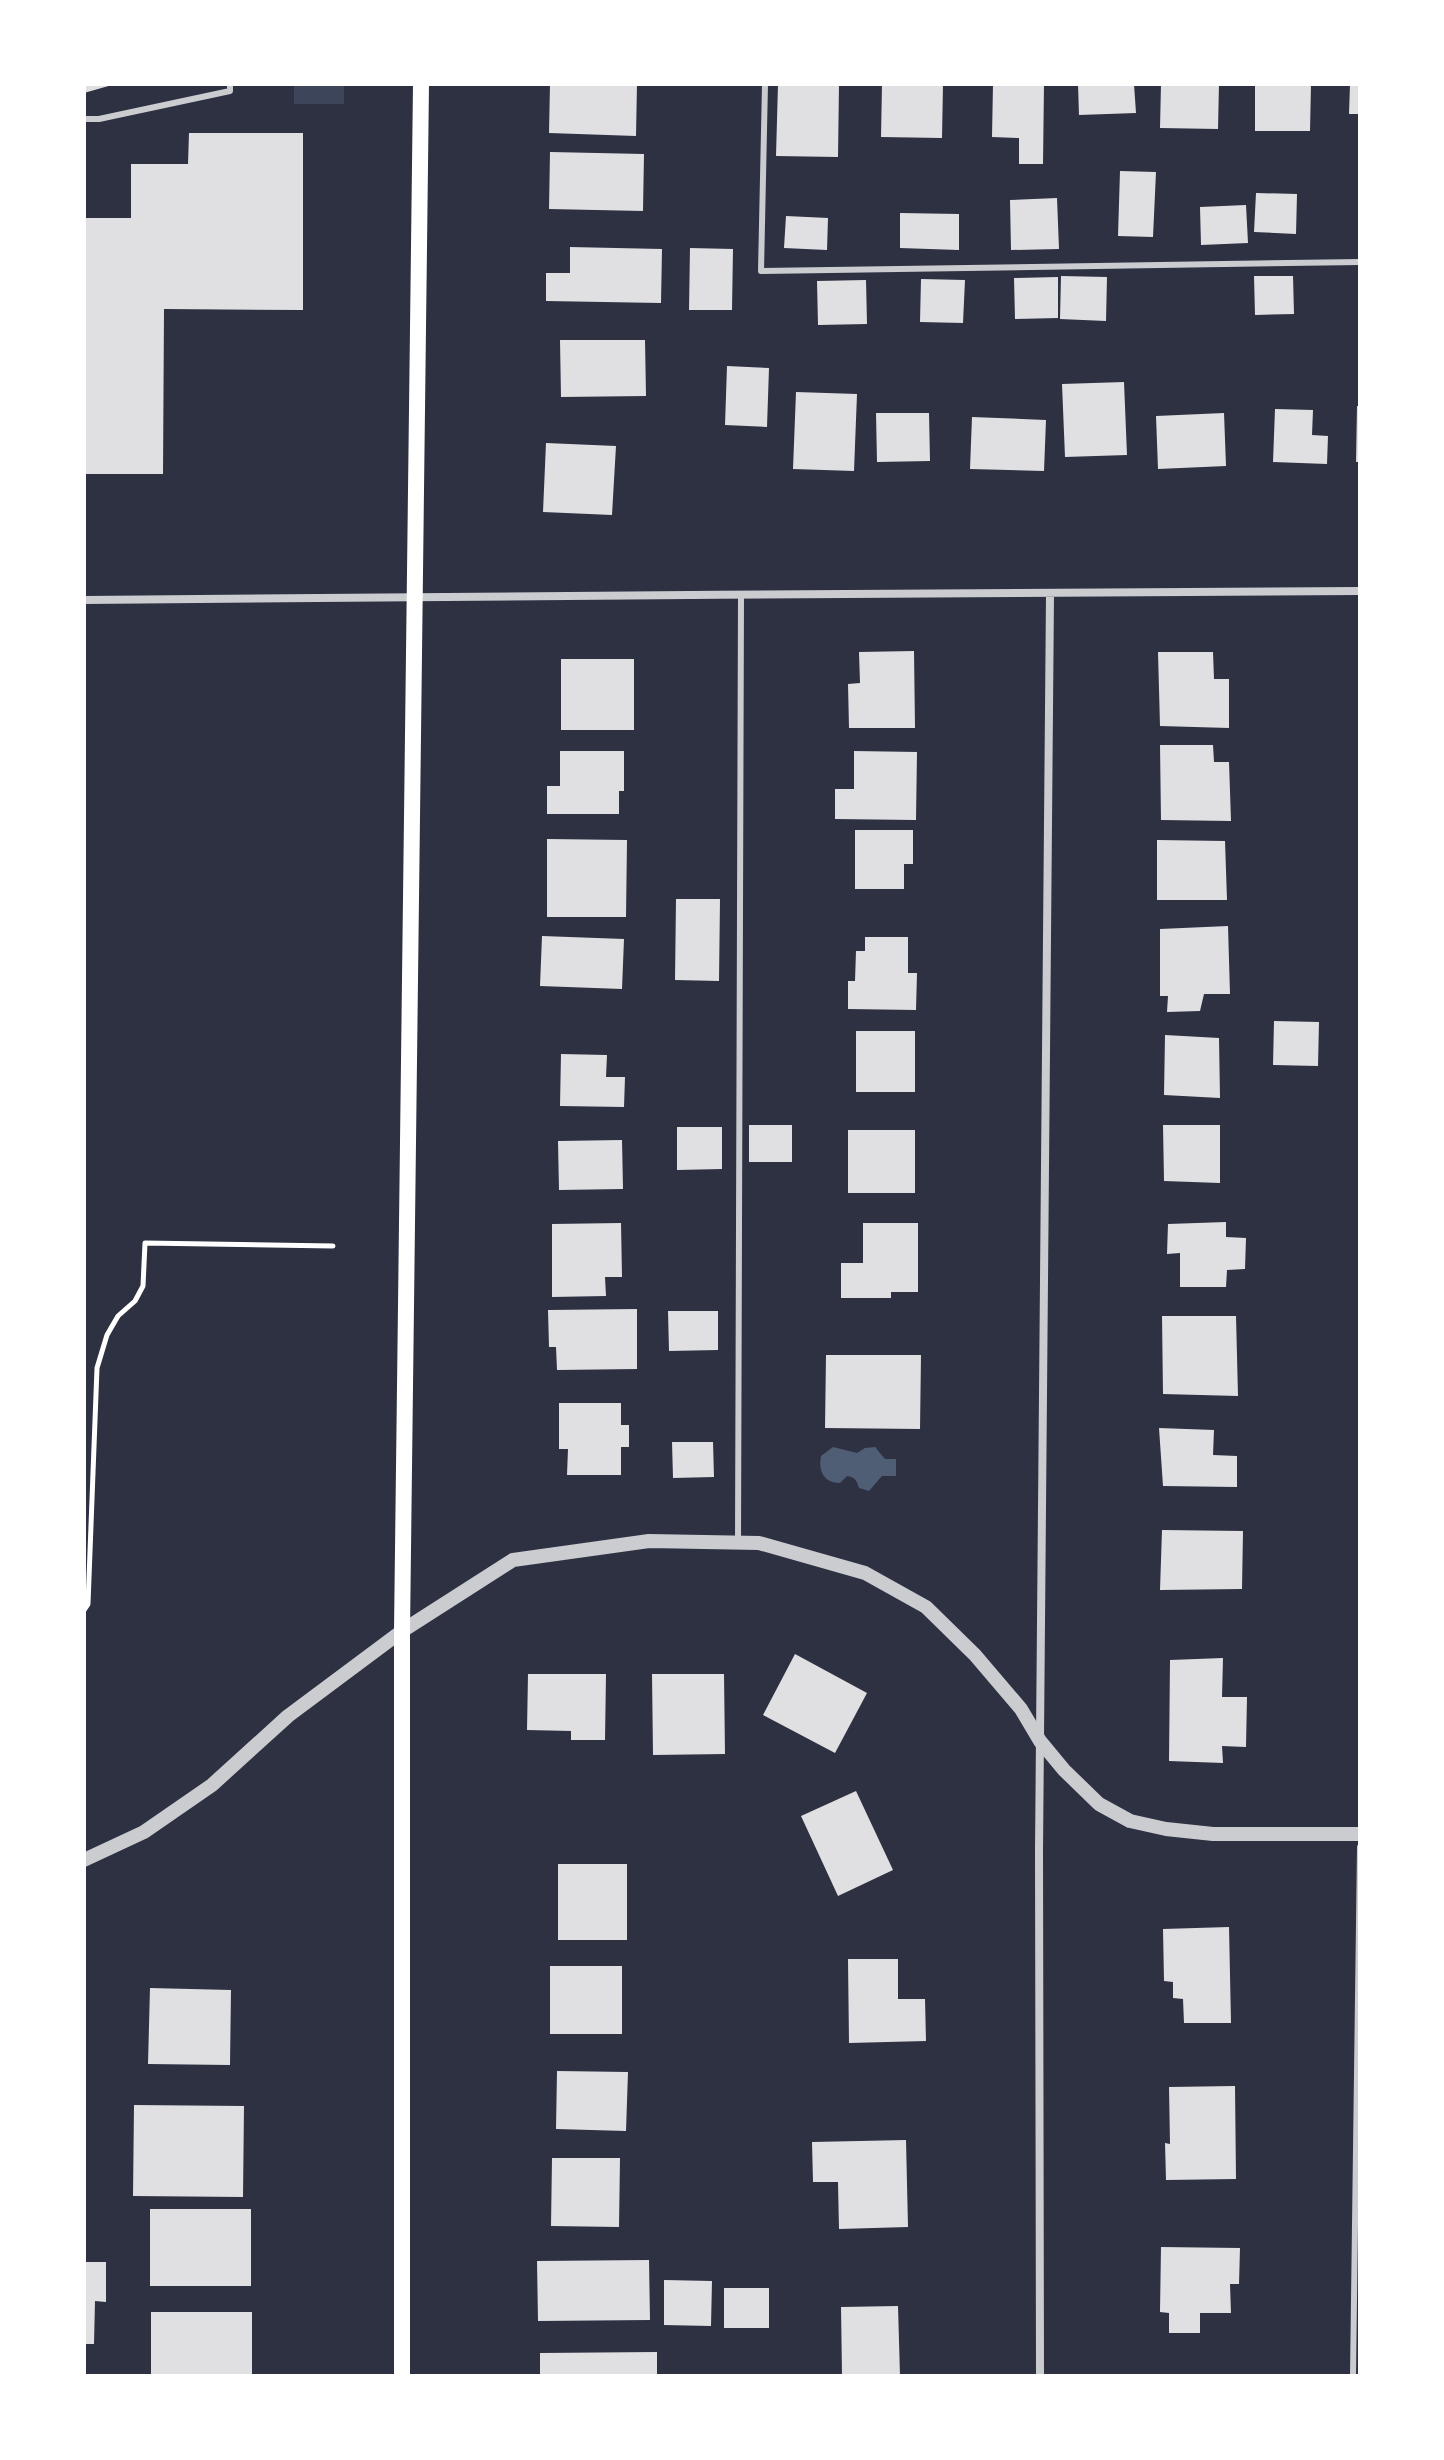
<svg xmlns="http://www.w3.org/2000/svg" width="1444" height="2460" viewBox="0 0 1444 2460" font-family="'PT Sans',sans-serif">
<style>
.green{fill:#3c4559}
.water{fill:#4f5d75}
.building{fill:#e0e0e3}
.lines{fill:none;stroke-linecap:round;stroke-linejoin:round}
.path{stroke:#fff;stroke-width:5}
.service{stroke:#caccd0;stroke-width:6}
.minor{stroke:#caccd0;stroke-width:8}
.tertiary{stroke:#caccd0;stroke-width:14}
.secondary{stroke:#fff;stroke-width:16}
</style>
<rect width="100%" height="100%" fill="#2d3142"/>
<path class="green" d="M294,84H344V104H294Z"/>
<path class="water" d="M833,1447L857,1453L865,1448L875,1447L885,1459H896V1476H882L869,1491L859,1488C857,1481 855,1477 847,1476L840,1483C824,1483 818,1471 821,1456Z"/>
<path class="building" d="M84,84H112V85L84,93Z
M550,84H637L636,136L549,133Z
M778,84H839L838,157L776,156Z
M882,84H943L942,138L881,137Z
M993,84H1044L1043,164H1019V138L992,137Z
M1078,84H1134L1136,113L1079,115Z
M1161,84H1219L1218,129L1160,128Z
M1255,84H1311L1310,131H1255Z
M1350,84H1360V114H1349Z
M189,133H303V310L164,309L163,474H84V218H131V164H188Z
M550,152L644,154L643,211L549,209Z
M1120,171L1156,172L1153,237L1118,236Z
M1256,193L1297,194L1296,234L1254,232Z
M1057,198L1059,249L1011,250L1010,200Z
M1246,205L1248,243L1201,245L1200,207Z
M900,213L959,214V250L900,248Z
M786,216L828,218L827,250L784,248Z
M570,247L662,249L661,303L546,301V273H570Z
M690,248L733,249L732,310H689Z
M1061,276L1107,277L1106,321L1060,319Z
M1254,276H1293L1294,314L1255,315Z
M1058,277V318L1015,319L1014,278Z
M921,279L965,280L963,323L920,322Z
M866,280L867,324L818,325L817,281Z
M560,340H645L646,396L561,397Z
M727,366L769,368L767,427L725,425Z
M1124,382L1127,455L1065,457L1062,384Z
M796,392L857,394L854,471L793,469Z
M1357,406H1360V462H1356Z
M1275,409L1313,410L1312,435L1328,436L1327,464L1273,462Z
M876,413H929L930,461L877,462Z
M1224,413L1226,466L1158,469L1156,416Z
M972,417L1046,420L1044,471L970,469Z
M546,443L616,446L612,515L543,512Z
M914,651L915,728H849L848,684L860,683L859,652Z
M1158,652H1213L1214,679H1229V728L1160,726Z
M561,659H634V730H561Z
M1160,745H1213L1214,762H1229L1231,821L1161,820Z
M560,751H624V791H619V814H547V786H560Z
M854,751L917,752L916,820L835,819V789H854Z
M855,830H913V864H904V889H855Z
M547,839L627,840L626,917H547Z
M1157,840L1225,841L1227,900H1157Z
M676,899H720L719,981L675,980Z
M1228,926L1230,994H1204L1200,1011L1167,1012L1168,996H1160V929Z
M542,936L624,939L622,989L540,986Z
M865,937H908V973H917L916,1010L848,1009V981H855L856,951H865Z
M1274,1021L1319,1022L1318,1066L1273,1065Z
M856,1031H915V1092H856Z
M1165,1035L1219,1038L1220,1098L1164,1095Z
M561,1054L607,1055L606,1077H625L624,1107L560,1106Z
M749,1125H792V1162H749Z
M1163,1125H1220V1183L1164,1181Z
M677,1127H722V1169L677,1170Z
M848,1130H915V1193H848Z
M622,1140L623,1189L559,1190L558,1141Z
M1226,1222V1237L1246,1238L1245,1269L1227,1270L1226,1287H1180V1253L1167,1254L1168,1224Z
M621,1223L622,1277H605L606,1296L552,1297V1224Z
M863,1223H918V1292H891V1298H841V1263H863Z
M637,1309V1369L557,1370L556,1347H549L548,1310Z
M668,1311H718V1350L669,1351Z
M1162,1316H1236L1238,1396L1163,1394Z
M826,1355H921L920,1429L825,1428Z
M559,1403H621V1425H629V1447H621V1475H567L568,1449H559Z
M1159,1428L1214,1430L1213,1455L1237,1456V1487L1163,1486Z
M672,1442H713L714,1477L673,1478Z
M1162,1530L1243,1531L1242,1589L1160,1590Z
M795,1654L867,1693L835,1753L763,1715Z
M1223,1658L1222,1697H1247L1246,1747L1222,1746L1223,1763L1169,1761L1170,1660Z
M528,1674H606L605,1740H571V1731L527,1730Z
M652,1674H724L725,1754L653,1755Z
M856,1791L893,1870L838,1896L801,1816Z
M558,1864H627V1940H558Z
M1229,1927L1231,2023H1184L1183,1999L1173,1998V1982L1164,1981L1163,1929Z
M848,1959H898V1999H925L926,2041L849,2043Z
M550,1966H622V2034H550Z
M150,1988L231,1990L230,2065L148,2064Z
M557,2071L628,2072L626,2131L556,2129Z
M1235,2086L1236,2179L1166,2180L1165,2143L1170,2144L1169,2087Z
M134,2105L244,2106L243,2197L133,2196Z
M906,2140L908,2227L839,2229L838,2182H813L812,2142Z
M552,2158H620L619,2227L551,2226Z
M150,2209H251V2286H150Z
M1161,2247L1240,2248L1239,2284H1230L1231,2313H1200V2333H1169V2313L1160,2312Z
M649,2260L650,2320L538,2321L537,2261Z
M84,2262H106V2302L95,2301L94,2344H84Z
M664,2280L712,2281L711,2326L664,2325Z
M724,2288H769V2328H724Z
M898,2306L900,2376H842L841,2307Z
M151,2312H252V2376H151Z
M657,2352V2376H540V2353Z"/>
<g class="lines">
<path class="path" d="M84,1610L88,1604L97,1368L107,1335L118,1316L135,1301L143,1286L145,1243L333,1246"/>
<path class="service" d="M765,84L761,271L1360,262
M84,119H99L230,91V84
M738,1543L741,595
M1353,2376L1360,1847"/>
<path class="minor" d="M84,600C509,593 935,596 1360,591
M1040,2376L1039,1851L1050,595"/>
<path class="tertiary" d="M84,1860L144,1832L212,1785L288,1716L402,1631L513,1560L649,1541L759,1543L865,1573L926,1607L975,1655L1021,1709L1040,1741L1064,1770L1099,1804L1130,1821L1166,1829L1213,1834H1360"/>
<path class="secondary" d="M402,2376V1631L421,84"/>
</g>
<rect width="1444" height="2460" fill="none" stroke="#ffffff" stroke-width="172"/>
</svg>
